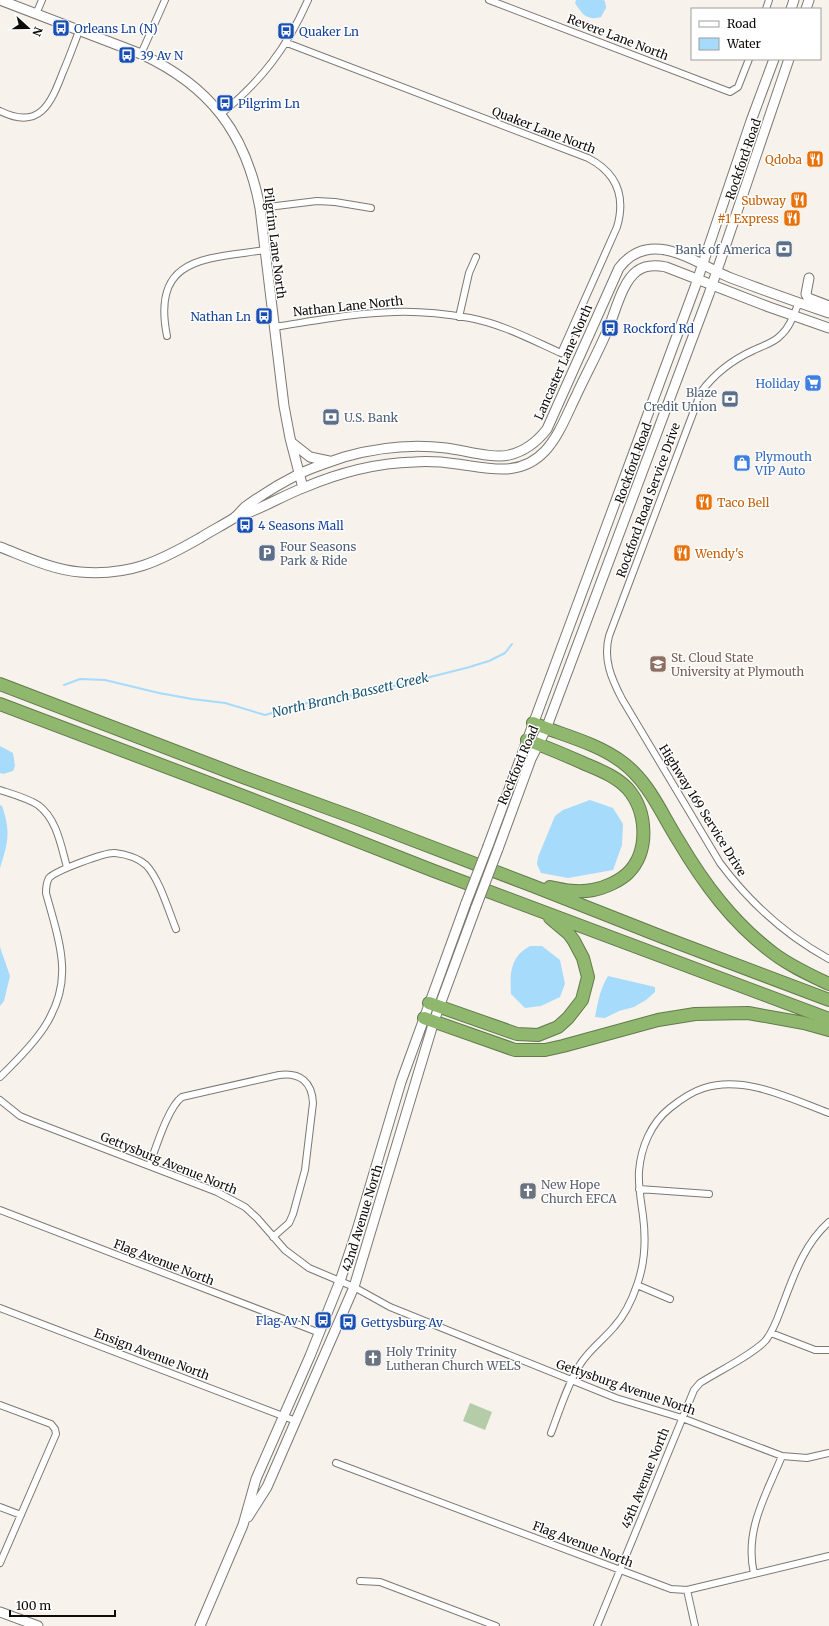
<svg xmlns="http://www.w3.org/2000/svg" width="829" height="1626" viewBox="0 0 829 1626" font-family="Merriweather,serif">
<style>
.green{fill:#b5cca8}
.water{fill:#a6dbfb}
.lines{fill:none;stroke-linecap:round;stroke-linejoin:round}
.stream{stroke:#a6dbfb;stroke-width:2}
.street-casing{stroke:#7d7873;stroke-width:8}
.secondary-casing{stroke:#7d7873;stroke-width:11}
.highway-casing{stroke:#627b4b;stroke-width:14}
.street{stroke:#fff;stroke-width:6}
.secondary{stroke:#fff;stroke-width:9}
.highway{stroke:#8fb76e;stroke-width:12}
.secondary-bridge-casing{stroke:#7d7873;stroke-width:11;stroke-linecap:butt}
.secondary-bridge{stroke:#fff;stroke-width:9}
.labels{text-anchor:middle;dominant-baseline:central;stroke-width:3;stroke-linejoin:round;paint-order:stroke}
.transit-label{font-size:12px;fill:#164399;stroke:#fff;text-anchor:start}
.street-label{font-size:12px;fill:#0e0c0a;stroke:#fff}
.food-label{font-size:12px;fill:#c56008;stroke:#fff;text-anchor:end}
.service-label{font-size:12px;fill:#4e5e75;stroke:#fff;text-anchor:end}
.shop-label{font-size:12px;fill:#366cbe;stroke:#fff;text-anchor:end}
.education-label{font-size:12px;fill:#785e54;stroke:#fff;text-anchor:start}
.worship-label{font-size:12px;fill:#5b616d;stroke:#fff;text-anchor:start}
.water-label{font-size:13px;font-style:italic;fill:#165574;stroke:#fff}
</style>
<rect width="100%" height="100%" fill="#f7f2ec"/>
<path class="green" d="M470,1403L492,1412L485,1430L463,1421Z"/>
<path class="water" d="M576,0H603L605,1L606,8L601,17C587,21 582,14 575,3Z
M0,746L13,753L15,766L13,771L3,774L0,773Z
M590,800L613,808L623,824L622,845L613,870L568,878L541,873L537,864L538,857L555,816L563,810Z
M0,805L2,806C11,832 8,842 0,868Z
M530,946H542L560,960L565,984L560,997L541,1006L525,1008L511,994C510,973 510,957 530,946Z
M0,947L10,976L4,1001L0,1006Z
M608,976L655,987V992L646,1000L634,1007L619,1011L605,1018L595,1017C598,1002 600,989 608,976Z"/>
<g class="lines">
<path class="stream" d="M64,685L80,679L105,680L159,693L192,699L225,703L265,715L318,700L362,694L466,668L489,661L505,653L512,644"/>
<defs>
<path id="street" d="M489,0L730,92L738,87L749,59
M766,9L769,0
M36,14L42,0
M141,54L165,0
M0,111C40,131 51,103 63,72C69,58 74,44 79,31
M221,114C261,81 287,48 308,0
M260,208L317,201L335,202L371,208
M799,302C794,314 790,327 781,335C774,343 764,345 754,350C732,360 715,373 701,392L609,636C603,659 611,678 622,699L720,863C750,903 785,935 829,959
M459,317L469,273L476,257
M274,327C314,321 354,313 395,312C420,311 446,314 470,318C502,324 532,340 561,353L617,227C626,196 617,173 588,158L287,43
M167,336C151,256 206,259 265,250
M0,790C12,794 27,798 38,805C57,819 61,846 67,867
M0,1077C32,1046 65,1013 62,965C61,941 52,916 46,893C46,888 46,883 49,878C55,871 105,852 115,853C125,854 138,858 146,865C159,878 169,912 176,929
M0,1100L20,1116L32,1121L217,1192L245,1207L257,1218L285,1250L309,1268L354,1287L390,1307L616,1398L682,1418L782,1456L807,1458L829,1453
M149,1166C156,1148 168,1107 182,1097L279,1075C300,1072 312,1082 313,1103L305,1170L293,1214L289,1223L273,1237
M639,1189L709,1194
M0,1210L320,1333
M637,1285L670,1299
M0,1308L296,1421
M771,1333L815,1350H829
M0,1405L51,1424L55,1429L56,1434L0,1563
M551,1433C559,1412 569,1380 581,1363C590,1349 603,1340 614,1327C624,1316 632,1300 637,1285C645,1263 646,1239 643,1216C641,1201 638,1186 639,1171C641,1147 651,1123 670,1108C680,1100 691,1092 704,1088C745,1075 791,1099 829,1113
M336,1463L671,1589L687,1590L829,1556
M0,1507L21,1515
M754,1574C744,1530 766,1495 782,1456
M360,1581L380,1582L496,1626
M687,1590L695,1626
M597,1626L694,1390L700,1383C717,1372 754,1354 766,1340C773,1331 777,1320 781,1309C793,1278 803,1245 829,1222"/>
<path id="secondary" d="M0,0L141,54C210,86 246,133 260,208L284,406L290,438L303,488
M791,9L794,0
M806,9L809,0
M809,278L806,294L808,298L829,306
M291,442L310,457L329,461
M236,517C260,510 280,497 303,488C338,473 376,463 414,462C428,461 443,462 457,464C488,468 520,478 545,451C559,436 567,414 576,396C587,372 600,349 610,324C616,309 623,281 637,271C645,265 657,265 666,267L769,307L829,328
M0,547C26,557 53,570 80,572C130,576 158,562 200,538C211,531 223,525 234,518C238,515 241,511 245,507C260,496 281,483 299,474C313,467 329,462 344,457C376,448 413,444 446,448C464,450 492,459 509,455C526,451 537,442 547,429L619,268C625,260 635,252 646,250C674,244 706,268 731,278C763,290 796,302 829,313
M488,846L695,287L751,121L774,59
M498,849L531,759L546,729L709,294L789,59
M248,1517L267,1487L354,1287L434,1021L476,907
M0,1612L38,1626
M200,1626L243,1525L256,1479L310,1356L340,1281L357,1230L401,1082L466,903"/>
<path id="highway" d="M0,684L240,776L358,819L533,886L665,938L829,1000
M0,704L251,799L434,871L829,1019
M533,723C562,735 597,743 622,762C649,782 661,813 678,840C704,884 733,923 773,953C790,966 810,975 829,984
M527,740C546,747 565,755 583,763C599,770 616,776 628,789C647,811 650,851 628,873C620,881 604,888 593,890C578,893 564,890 550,887
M429,1003L517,1034L538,1035L558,1027L568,1018L582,1000L588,977L583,958L574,941L569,934L550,918
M424,1018L515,1050H545L563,1046L658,1020L695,1014L748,1013L804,1023L829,1030"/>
</defs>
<use href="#street" class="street-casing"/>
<use href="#secondary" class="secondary-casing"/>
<use href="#highway" class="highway-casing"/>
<use href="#street" class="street"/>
<use href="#secondary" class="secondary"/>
<use href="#highway" class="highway"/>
<defs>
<path id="secondary-bridge" d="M466,903L488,846
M476,907L498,849"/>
</defs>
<use href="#secondary-bridge" class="secondary-bridge-casing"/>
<use href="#secondary-bridge" class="secondary-bridge"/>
</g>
<defs>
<symbol id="bus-square" viewBox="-11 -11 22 22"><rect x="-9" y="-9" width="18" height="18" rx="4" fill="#1a4fb4" stroke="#fff"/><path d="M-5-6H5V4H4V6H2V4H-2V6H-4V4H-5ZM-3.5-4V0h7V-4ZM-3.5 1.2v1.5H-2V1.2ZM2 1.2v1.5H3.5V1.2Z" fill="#fff"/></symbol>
<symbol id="restaurant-square" viewBox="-11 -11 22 22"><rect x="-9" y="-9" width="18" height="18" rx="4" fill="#e8710a" stroke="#fff"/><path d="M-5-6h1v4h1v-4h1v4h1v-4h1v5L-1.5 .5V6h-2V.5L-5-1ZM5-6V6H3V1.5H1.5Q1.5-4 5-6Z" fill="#fff"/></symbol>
<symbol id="bank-square" viewBox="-11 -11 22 22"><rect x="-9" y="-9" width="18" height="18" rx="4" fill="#5c6f8a" stroke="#fff"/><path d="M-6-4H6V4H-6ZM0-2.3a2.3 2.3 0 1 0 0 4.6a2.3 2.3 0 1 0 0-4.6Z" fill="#fff"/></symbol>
<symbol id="supermarket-square" viewBox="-11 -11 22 22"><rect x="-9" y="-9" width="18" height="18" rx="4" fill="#3f7fe0" stroke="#fff"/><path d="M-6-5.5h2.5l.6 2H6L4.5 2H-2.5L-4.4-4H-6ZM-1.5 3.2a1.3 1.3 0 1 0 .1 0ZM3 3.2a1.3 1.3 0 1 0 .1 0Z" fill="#fff"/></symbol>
<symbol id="shop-square" viewBox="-11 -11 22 22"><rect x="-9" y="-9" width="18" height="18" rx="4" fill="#3f7fe0" stroke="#fff"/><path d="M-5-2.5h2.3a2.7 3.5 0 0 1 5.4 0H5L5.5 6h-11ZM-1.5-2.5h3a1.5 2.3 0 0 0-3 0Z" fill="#fff"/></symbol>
<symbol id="parking-square" viewBox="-11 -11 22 22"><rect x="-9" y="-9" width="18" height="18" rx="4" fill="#5c6f8a" stroke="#fff"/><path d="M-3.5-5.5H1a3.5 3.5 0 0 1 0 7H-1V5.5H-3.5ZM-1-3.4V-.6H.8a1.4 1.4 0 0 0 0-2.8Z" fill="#fff"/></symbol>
<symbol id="university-square" viewBox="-11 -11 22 22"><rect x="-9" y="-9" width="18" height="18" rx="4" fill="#8d6e63" stroke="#fff"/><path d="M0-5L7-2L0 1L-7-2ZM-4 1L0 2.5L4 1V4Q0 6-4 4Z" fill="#fff"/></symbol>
<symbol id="church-square" viewBox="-11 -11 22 22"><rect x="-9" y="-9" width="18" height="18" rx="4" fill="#6b7280" stroke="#fff"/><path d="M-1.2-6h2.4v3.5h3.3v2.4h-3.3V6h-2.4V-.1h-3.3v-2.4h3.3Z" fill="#fff"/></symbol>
</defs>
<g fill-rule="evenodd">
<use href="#bus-square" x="51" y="18" width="20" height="20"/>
<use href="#bus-square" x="276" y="21" width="20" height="20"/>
<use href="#bus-square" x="117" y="45" width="20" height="20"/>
<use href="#bus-square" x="215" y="93" width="20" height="20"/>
<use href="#restaurant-square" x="805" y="149" width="20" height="20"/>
<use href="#restaurant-square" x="789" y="190" width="20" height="20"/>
<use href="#restaurant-square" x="782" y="208" width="20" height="20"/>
<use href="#bank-square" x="774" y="239" width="20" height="20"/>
<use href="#bus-square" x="254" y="306" width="20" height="20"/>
<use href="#bus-square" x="600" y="318" width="20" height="20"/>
<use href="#supermarket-square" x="803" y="373" width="20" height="20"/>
<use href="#bank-square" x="720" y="389" width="20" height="20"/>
<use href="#bank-square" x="321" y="407" width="20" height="20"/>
<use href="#shop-square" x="732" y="453" width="20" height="20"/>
<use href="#restaurant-square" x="694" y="492" width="20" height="20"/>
<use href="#bus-square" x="235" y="515" width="20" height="20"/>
<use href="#parking-square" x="257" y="543" width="20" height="20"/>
<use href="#restaurant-square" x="672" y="543" width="20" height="20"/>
<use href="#university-square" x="648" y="654" width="20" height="20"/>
<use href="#church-square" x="518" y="1181" width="20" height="20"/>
<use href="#bus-square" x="313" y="1310" width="20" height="20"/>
<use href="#bus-square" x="338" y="1312" width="20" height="20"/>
<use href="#church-square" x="363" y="1348" width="20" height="20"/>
</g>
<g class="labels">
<g class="transit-label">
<text x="74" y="28">Orleans Ln (N)</text>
<text x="299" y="31">Quaker Ln</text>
<text x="140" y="55">39 Av N</text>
<text x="238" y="103">Pilgrim Ln</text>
<text x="251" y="316" text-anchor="end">Nathan Ln</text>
<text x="623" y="328">Rockford Rd</text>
<text x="258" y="525">4 Seasons Mall</text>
<text x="310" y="1320" text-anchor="end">Flag Av N</text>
<text x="361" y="1322">Gettysburg Av</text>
</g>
<g class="street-label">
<text transform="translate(618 37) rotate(21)">Revere Lane North</text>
<text transform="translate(544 130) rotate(21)">Quaker Lane North</text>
<text transform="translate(743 159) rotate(-71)">Rockford Road</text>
<text transform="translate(275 243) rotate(83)">Pilgrim Lane North</text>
<text transform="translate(348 306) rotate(-6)">Nathan Lane North</text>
<text transform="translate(563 362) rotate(-66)">Lancaster Lane North</text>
<text transform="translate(633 463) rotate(-70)">Rockford Road</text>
<text transform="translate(648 500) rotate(-70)">Rockford Road Service Drive</text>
<text transform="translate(518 765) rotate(-67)">Rockford Road</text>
<text transform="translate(703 810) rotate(58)">Highway 169 Service Drive</text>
<text transform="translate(169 1163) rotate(22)">Gettysburg Avenue North</text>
<text transform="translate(362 1218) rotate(-73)">42nd Avenue North</text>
<text transform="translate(164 1262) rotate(21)">Flag Avenue North</text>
<text transform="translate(152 1354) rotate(21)">Ensign Avenue North</text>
<text transform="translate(626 1387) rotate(19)">Gettysburg Avenue North</text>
<text transform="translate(645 1478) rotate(-68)">45th Avenue North</text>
<text transform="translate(583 1544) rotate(21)">Flag Avenue North</text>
</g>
<g class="food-label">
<text x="802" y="159">Qdoba</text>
<text x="786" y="200">Subway</text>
<text x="779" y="218">#1 Express</text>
<text x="717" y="502" text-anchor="start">Taco Bell</text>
<text x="695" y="553" text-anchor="start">Wendy's</text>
</g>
<g class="service-label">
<text x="771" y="249">Bank of America</text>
<text x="717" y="392">Blaze<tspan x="717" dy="14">Credit Union</tspan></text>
<text x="344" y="417" text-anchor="start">U.S. Bank</text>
<text x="280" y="546" text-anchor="start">Four Seasons<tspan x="280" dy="14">Park &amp; Ride</tspan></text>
</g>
<g class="shop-label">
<text x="800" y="383">Holiday</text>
<text x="755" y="456" text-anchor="start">Plymouth<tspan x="755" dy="14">VIP Auto</tspan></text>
</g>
<g class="education-label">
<text x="671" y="657">St. Cloud State<tspan x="671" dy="14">University at Plymouth</tspan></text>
</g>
<g class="worship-label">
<text x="541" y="1184">New Hope<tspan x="541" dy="14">Church EFCA</tspan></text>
<text x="386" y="1351">Holy Trinity<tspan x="386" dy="14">Lutheran Church WELS</tspan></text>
</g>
<g class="water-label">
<text transform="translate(350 695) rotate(-13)">North Branch Bassett Creek</text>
</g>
</g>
<rect x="691" y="8" width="130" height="52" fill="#ffffff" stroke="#9f9e9d"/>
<rect x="699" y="21" width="20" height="6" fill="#ffffff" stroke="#9f9e9d"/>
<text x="727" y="28" font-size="12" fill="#0e0c0a">Road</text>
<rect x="699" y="38" width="20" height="12" fill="#a6dbfb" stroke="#9f9e9d"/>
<text x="727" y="48" font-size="12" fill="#0e0c0a">Water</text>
<g transform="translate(28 28) rotate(111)" stroke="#ffffff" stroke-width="3" paint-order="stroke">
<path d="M0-3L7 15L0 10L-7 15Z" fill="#0e0c0a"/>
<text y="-6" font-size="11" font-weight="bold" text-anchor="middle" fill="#0e0c0a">N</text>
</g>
<path d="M10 1610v6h105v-6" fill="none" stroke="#0e0c0a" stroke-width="2"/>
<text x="16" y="1610" font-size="12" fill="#0e0c0a" stroke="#ffffff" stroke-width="3" paint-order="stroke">100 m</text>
</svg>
